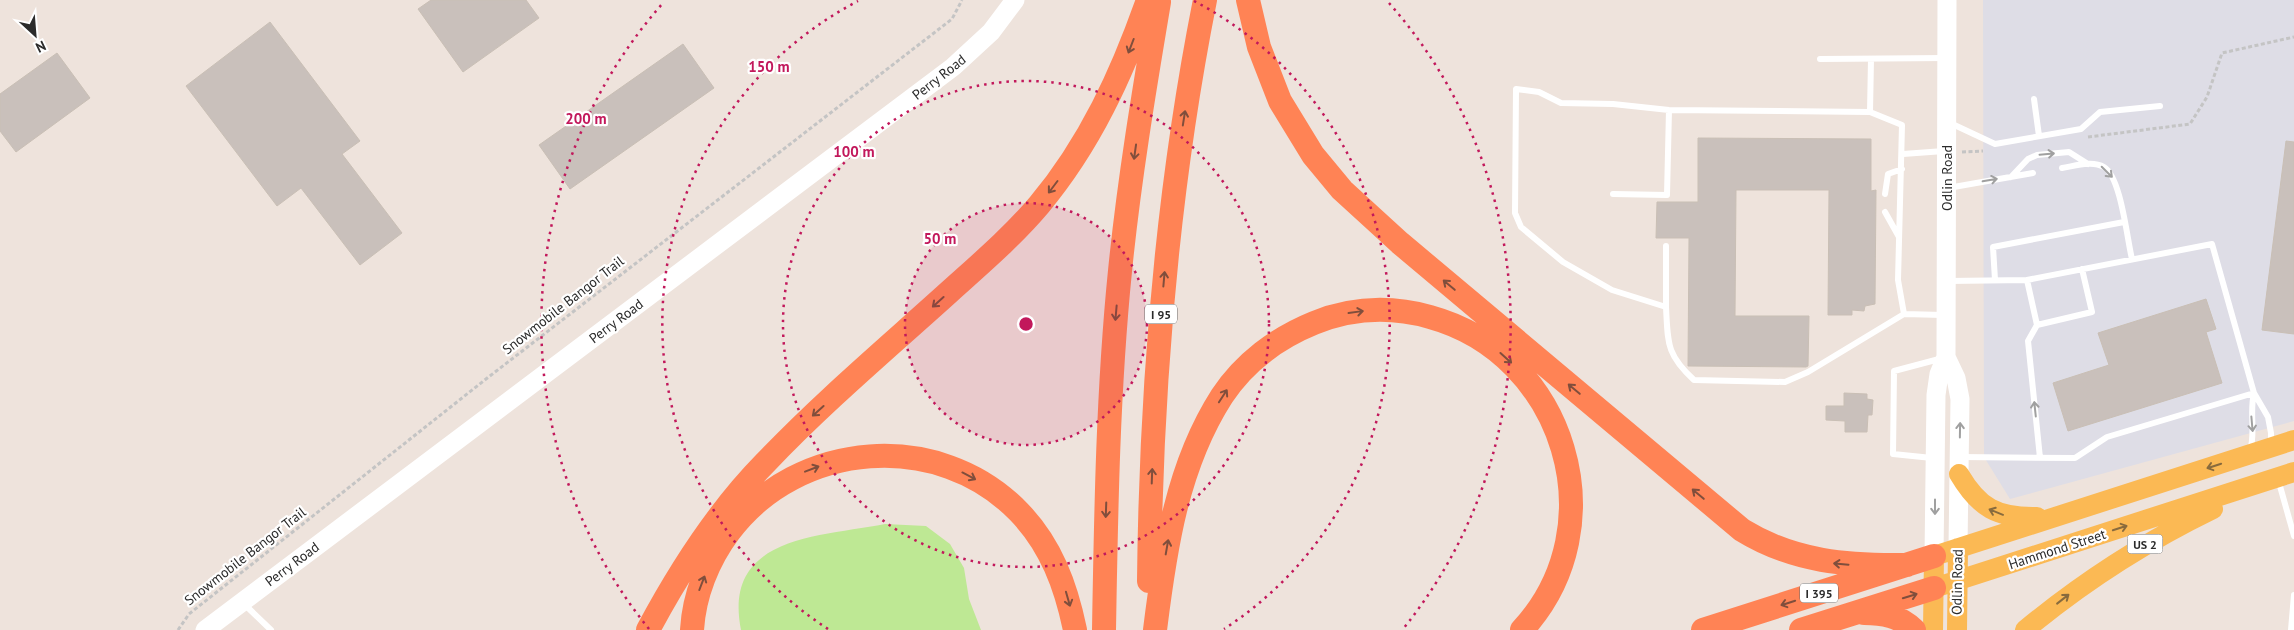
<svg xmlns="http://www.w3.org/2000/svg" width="2294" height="630" viewBox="0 0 2294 630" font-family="'PT Sans',sans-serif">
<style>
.industrial{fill:#dedde6}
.green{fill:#bee894}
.building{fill:#c9c0bb;stroke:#c9bfb5}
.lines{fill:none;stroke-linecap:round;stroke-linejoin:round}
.path{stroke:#c4c4c4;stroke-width:3;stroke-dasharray:4 2.5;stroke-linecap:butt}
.lane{stroke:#fff;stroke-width:6}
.secondary{stroke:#fff;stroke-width:19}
.primary{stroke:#fbb954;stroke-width:20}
.highway{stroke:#ff8355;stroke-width:24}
.oneway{stroke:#804e3c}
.oneway2{stroke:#a0a0a0}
.oneway3{stroke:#896b3d}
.ring{fill:none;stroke:#c2185b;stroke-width:2.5;stroke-dasharray:2.5 5}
.labels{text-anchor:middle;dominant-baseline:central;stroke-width:4.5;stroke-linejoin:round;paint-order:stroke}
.shield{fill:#fff;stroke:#6b6b6b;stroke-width:1}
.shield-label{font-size:12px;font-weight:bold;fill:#2b2b2b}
.street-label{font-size:14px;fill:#2b2b2b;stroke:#fff}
.centre{fill:#c2185b;stroke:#fff;stroke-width:2.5}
.ring-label{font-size:15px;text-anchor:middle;font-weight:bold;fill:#c2185b;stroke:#fff;stroke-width:4.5;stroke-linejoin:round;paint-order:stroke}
</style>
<rect width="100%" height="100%" fill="#eee3dc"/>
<path class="industrial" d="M1983,0H2294V421L2010,499L1984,457Z"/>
<path class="green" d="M885,524L926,526L950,544L964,568L969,599L981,630H741C722,535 820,537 885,524Z"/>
<path class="building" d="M431,0H526L539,18L463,72L418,9Z
M270,22L360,141L342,154L402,233L360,265L301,188L277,206L186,86Z
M683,44L714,88L570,189L539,145Z
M57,53L90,98L16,152L0,131V94Z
M1698,138L1871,139V191L1876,190L1875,304L1865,306L1864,311L1852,310V315H1828L1829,190H1736L1735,316H1809L1808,366L1806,367L1688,366L1689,238H1656L1657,202H1698Z
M2286,141L2294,142V334L2262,330Z
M2206,299L2216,329L2206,332L2222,383L2068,431L2053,383L2109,365L2098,333Z
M1844,393L1867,394V399L1873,400L1872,415H1868L1867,432H1845V421L1826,420V406H1844Z"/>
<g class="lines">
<path class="path" d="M2088,137L2190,124L2207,97L2222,53L2294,37
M1962,152L1983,151
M178,630L189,614L486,379L952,19L962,0"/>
<path class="lane" d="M1820,59L1946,58
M1871,59L1870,112L1669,110L1613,104L1561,103L1539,92L1516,89L1515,213L1521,227L1563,262L1612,290L1666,307C1668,343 1666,354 1694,380L1785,382L1808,372L1904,314L1943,315
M2034,99L2039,136
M1870,112L1902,125L1898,280L1904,314
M1948,122L1995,144L2081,129L2100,112L2160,106
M1903,154L1944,151
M2062,168C2075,166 2092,160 2104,167C2121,177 2127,239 2132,259
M2011,177L2028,159L2037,155L2069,152L2088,164
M1948,188L2033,173
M1613,194L1667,195L1669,110
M1885,194L1888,174L1902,169
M1885,212L1899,237
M1995,280L1993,247L2124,222
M2027,280L2037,325L2092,312L2082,269
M1948,281L2027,280L2212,244L2254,393L2268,417L2271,433V443
M1666,307V246
M2037,325L2028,341L2040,458
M2250,451C2256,432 2249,413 2254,393
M1960,457L2075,458L2107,437L2254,393
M1932,458L1893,454L1894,371L1943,358
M2278,479L2294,536
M243,603L271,630
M2291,630L2294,595"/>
<path class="secondary" d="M1946,357L1956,378L1960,399L1958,548
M1934,556L1936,395L1939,374L1946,357L1947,0
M205,630L953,67L991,32L1015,0"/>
<path class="primary" d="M1959,474C1979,508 1997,518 2037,517
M1934,588L2294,472
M1933,630L1934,556L2294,440
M1957,630L1958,548
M2025,630C2083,582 2145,542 2213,509"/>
<path class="highway" d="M1248,0L1259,47L1280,101L1313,155L1342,190L1400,243L1742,530C1794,562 1848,566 1907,565
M1149,581C1151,386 1167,191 1205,0
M1864,613C1883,613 1900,616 1914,630
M648,630C680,570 717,512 765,463C822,403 886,349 948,293C979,265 1012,237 1039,205C1090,144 1122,74 1148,0
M692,630C694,595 708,560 729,532C798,440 939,429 1019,512C1051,545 1066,586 1075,630
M1104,630C1106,510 1108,390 1120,271C1129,181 1144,91 1159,2
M1155,630C1165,549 1177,466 1222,396C1244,363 1277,338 1314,323C1351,308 1391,306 1430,317C1565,354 1618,526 1522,630
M1703,630L1934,556
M1801,630L1934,588"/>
</g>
<defs><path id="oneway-shaft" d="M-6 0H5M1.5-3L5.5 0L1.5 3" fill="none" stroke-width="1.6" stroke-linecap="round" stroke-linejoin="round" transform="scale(1.25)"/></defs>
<g class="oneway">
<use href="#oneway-shaft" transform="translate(1131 46) rotate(111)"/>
<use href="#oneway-shaft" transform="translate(1184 118) rotate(-81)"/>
<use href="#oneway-shaft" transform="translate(1135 152) rotate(98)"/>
<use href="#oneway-shaft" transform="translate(1053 187) rotate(127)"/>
<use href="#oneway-shaft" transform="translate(1164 279) rotate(-85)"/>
<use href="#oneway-shaft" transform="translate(1449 285) rotate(-140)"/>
<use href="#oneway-shaft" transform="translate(938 302) rotate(138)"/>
<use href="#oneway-shaft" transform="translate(1356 312) rotate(-8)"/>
<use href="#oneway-shaft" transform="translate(1116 313) rotate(95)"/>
<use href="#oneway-shaft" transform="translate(1506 358) rotate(42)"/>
<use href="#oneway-shaft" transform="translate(1574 389) rotate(-140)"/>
<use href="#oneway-shaft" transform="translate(1223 396) rotate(-57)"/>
<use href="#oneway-shaft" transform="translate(818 411) rotate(138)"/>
<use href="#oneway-shaft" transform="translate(812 469) rotate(-21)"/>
<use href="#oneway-shaft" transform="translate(969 476) rotate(28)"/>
<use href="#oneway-shaft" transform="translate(1152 476) rotate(-88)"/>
<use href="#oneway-shaft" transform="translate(1698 494) rotate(-140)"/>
<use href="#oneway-shaft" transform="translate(1106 510) rotate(92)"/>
<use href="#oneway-shaft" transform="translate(1167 547) rotate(-80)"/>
<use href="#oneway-shaft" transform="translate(1841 564) rotate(-175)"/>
<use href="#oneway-shaft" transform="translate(702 583) rotate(-69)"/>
<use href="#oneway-shaft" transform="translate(1910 596) rotate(-17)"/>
<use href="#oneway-shaft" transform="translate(1068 599) rotate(74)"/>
<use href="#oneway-shaft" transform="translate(1788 603) rotate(162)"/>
</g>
<g class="oneway2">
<use href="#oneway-shaft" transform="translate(2047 154) rotate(-5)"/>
<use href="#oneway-shaft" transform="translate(2107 172) rotate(45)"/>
<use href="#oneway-shaft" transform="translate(1990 180) rotate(-10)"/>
<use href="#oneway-shaft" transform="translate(2035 409) rotate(-96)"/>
<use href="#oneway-shaft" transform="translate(2252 424) rotate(85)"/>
<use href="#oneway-shaft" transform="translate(1960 430) rotate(-89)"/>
<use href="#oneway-shaft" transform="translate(1935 507) rotate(90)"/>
</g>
<g class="oneway3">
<use href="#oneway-shaft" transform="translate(2214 466) rotate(162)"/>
<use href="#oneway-shaft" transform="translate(1996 512) rotate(-158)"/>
<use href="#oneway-shaft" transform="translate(2120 528) rotate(-18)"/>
<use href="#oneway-shaft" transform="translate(2063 599) rotate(-38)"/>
</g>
<circle cx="1026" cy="324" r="121" fill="#c2185b" fill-opacity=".12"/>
<g class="ring">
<circle cx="1026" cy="324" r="121"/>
<circle cx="1026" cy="324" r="243"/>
<path d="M828 629A364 364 0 0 1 858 1M1194 1A364 364 0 0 1 1224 629"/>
<path d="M649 629A485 485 0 0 1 663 3M1389 3A485 485 0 0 1 1403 629"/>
</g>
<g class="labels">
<g class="shield">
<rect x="1145" y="304.5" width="32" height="19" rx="4"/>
<rect x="2127.5" y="534.5" width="35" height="19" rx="4"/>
<rect x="1800" y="583.5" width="38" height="19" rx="4"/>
</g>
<g class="shield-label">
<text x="1161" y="314">I 95</text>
<text x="2145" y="544">US 2</text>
<text x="1819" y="593">I 395</text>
</g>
<g class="street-label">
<text transform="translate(939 77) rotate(-38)">Perry Road</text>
<text transform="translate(1947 178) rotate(-90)">Odlin Road</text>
<text transform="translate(563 305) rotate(-38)">Snowmobile Bangor Trail</text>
<text transform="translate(616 321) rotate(-37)">Perry Road</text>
<text transform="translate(2057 549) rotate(-18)">Hammond Street</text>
<text transform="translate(245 556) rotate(-38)">Snowmobile Bangor Trail</text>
<text transform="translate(292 564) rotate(-37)">Perry Road</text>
<text transform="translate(1957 582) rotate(-89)">Odlin Road</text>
</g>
</g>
<circle cx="1026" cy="324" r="8" class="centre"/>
<g class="ring-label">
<text x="769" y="72">150 m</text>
<text x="586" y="124">200 m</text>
<text x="854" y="157">100 m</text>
<text x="940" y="244">50 m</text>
</g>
<g transform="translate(35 35) rotate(154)" stroke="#ffffff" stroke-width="4" paint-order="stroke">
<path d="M0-4L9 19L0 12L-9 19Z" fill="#2b2b2b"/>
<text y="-8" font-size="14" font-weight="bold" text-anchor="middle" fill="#2b2b2b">N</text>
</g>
</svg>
